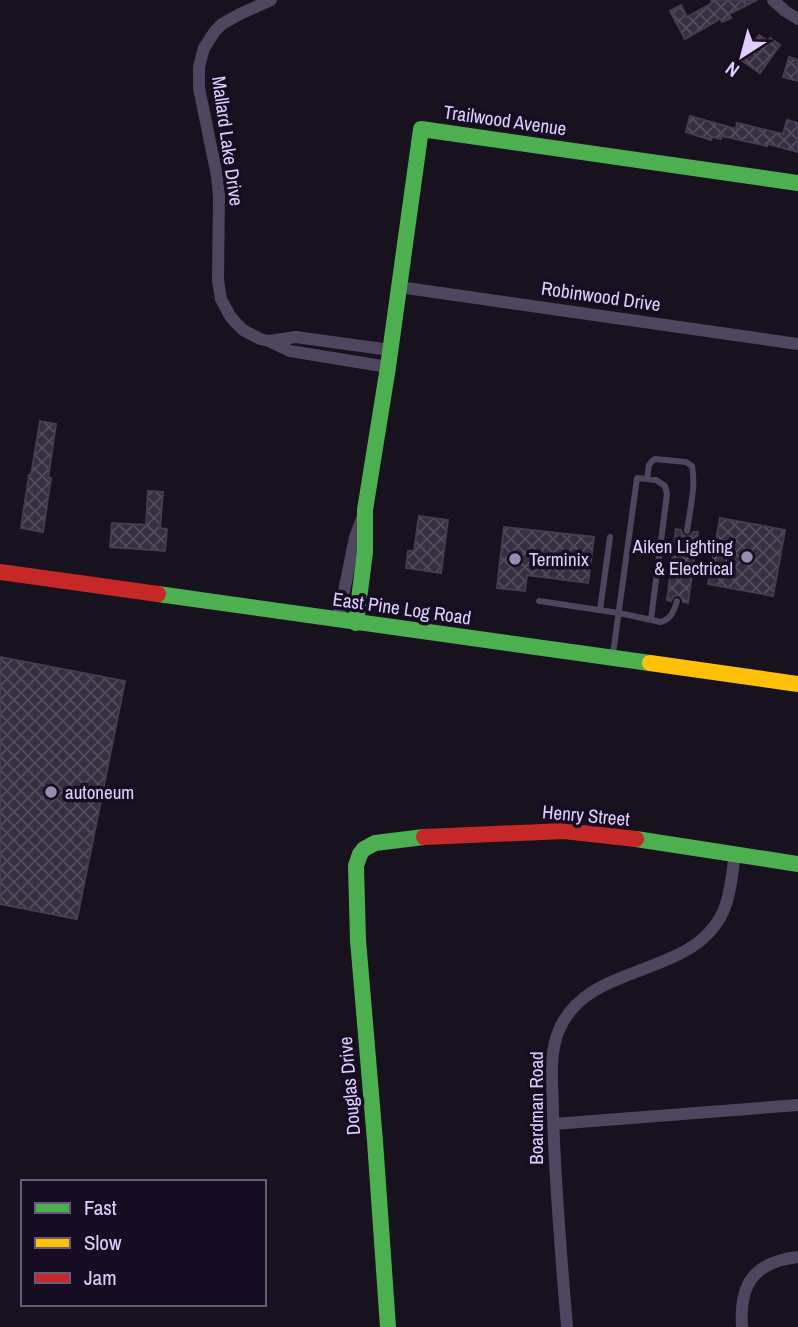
<svg xmlns="http://www.w3.org/2000/svg" width="798" height="1327" viewBox="0 0 798 1327" font-family="'Archivo Narrow',sans-serif">
<style>
.building{fill:url(#building-cross-hatch);stroke:#453c51;stroke-width:2}
.lines{fill:none;stroke-linecap:round;stroke-linejoin:round}
.lane{stroke:#4d465e;stroke-width:6}
.street{stroke:#4d465e;stroke-width:12}
.fast{stroke:#4caf50;stroke-width:16}
.slow{stroke:#ffc107;stroke-width:16}
.jam{stroke:#c62828;stroke-width:16}
.poi-dot{fill:#9a8cb0;stroke:#160d22;stroke-width:2.5}
.labels{text-anchor:middle;dominant-baseline:central;stroke-width:7;stroke-linejoin:round;paint-order:stroke}
.street-label{font-size:19px;fill:#e0ceff;stroke:#160d22}
.poi-label{font-size:19px;fill:#e0ceff;stroke:#160d22;text-anchor:start}
</style>
<defs>
<pattern id="building-cross-hatch" width="8" height="8" patternUnits="userSpaceOnUse" patternTransform="scale(1.75)"><rect width="8" height="8" fill="#362f3f"/><path d="M0 0l8 8M0 8l8-8" fill="none" stroke="#534c5c"/></pattern>
</defs>
<rect width="100%" height="100%" fill="#17121d"/>
<path class="building" d="M711,0H757L729,14L731,18L722,22L720,19L685,39L670,11L681,5L687,17L712,3Z
M759,35L768,41L770,38L780,45L760,73L741,60Z
M789,57L798,60V81L783,77Z
M690,116L736,129L737,123L783,134L787,120L798,123V152L768,144L767,146L722,136L721,139L712,137L711,140L686,132Z
M40,421L56,424L48,478H51L43,532L21,528L29,475H31Z
M148,491L163,492L160,528L167,529L165,551L110,547L112,523L146,525Z
M419,516L448,520L441,573L406,568L408,551H414Z
M720,518L785,530L773,596L708,584Z
M504,527L594,537L588,583L527,575L525,591L497,588Z
M676,529L681,530L683,535L687,537L691,535L693,532H698L688,603L683,602L682,598L678,595L674,596L671,601L667,600Z
M0,657L125,681L77,919L0,904Z"/>
<g class="lines">
<path class="lane" d="M647,479L649,465L652,461L655,459L686,462L692,466C696,486 690,510 687,531
M539,601L619,613L661,622C671,619 674,611 677,601
M600,610L610,537
M613,654L637,478L656,480L665,486L667,494L651,619"/>
<path class="street" d="M271,0L240,14L222,24L215,31L204,48L199,67V88L217,176L219,196L218,280L221,299L230,316L236,323L243,330L260,339L269,341L296,337L390,350
M773,0L785,11L798,19
M399,287L798,344
M269,341L290,351L388,367
M338,621L355,537L364,513
M554,1124L798,1105
M567,1327C561,1256 555,1185 553,1114C553,1086 548,1056 559,1030C589,960 691,980 723,912C731,894 732,873 735,854
M742,1327C739,1284 754,1262 798,1257"/>
<path class="fast" d="M158,594L650,663
M356,623L365,552V510L388,367L421,129L798,183
M636,839L798,864
M388,1327L375,1141L358,940L356,866L360,854L364,849L375,843L424,837"/>
<path class="slow" d="M650,663L798,684"/>
<path class="jam" d="M0,572L158,594
M424,837L564,831L636,839"/>
</g>
<g class="poi-dot">
<circle cx="747" cy="557" r="7"/>
<circle cx="515" cy="559" r="7"/>
<circle cx="51" cy="792" r="7"/>
</g>
<g class="labels">
<g class="street-label">
<text transform="translate(505 120) rotate(8)">Trailwood Avenue</text>
<text transform="translate(228 141) rotate(82)">Mallard Lake Drive</text>
<text transform="translate(601 296) rotate(8)">Robinwood Drive</text>
<text transform="translate(402 608) rotate(8)">East Pine Log Road</text>
<text transform="translate(586 815) rotate(5)">Henry Street</text>
<text transform="translate(349 1086) rotate(-95)">Douglas Drive</text>
<text transform="translate(536 1108) rotate(-90)">Boardman Road</text>
</g>
<g class="poi-label">
<text x="733" y="546" text-anchor="end">Aiken Lighting<tspan x="733" dy="22">&amp; Electrical</tspan></text>
<text x="529" y="559">Terminix</text>
<text x="65" y="792">autoneum</text>
</g>
</g>
<rect x="21" y="1180" width="245" height="126" fill="#160d22" stroke="#675a7a" stroke-width="2"/>
<rect x="35" y="1203" width="35" height="10" fill="#4caf50" stroke="#675a7a" stroke-width="2"/>
<text x="84" y="1215" font-size="21" fill="#e0ceff">Fast</text>
<rect x="35" y="1238" width="35" height="10" fill="#ffc107" stroke="#675a7a" stroke-width="2"/>
<text x="84" y="1250" font-size="21" fill="#e0ceff">Slow</text>
<rect x="35" y="1273" width="35" height="10" fill="#c62828" stroke="#675a7a" stroke-width="2"/>
<text x="84" y="1285" font-size="21" fill="#e0ceff">Jam</text>
<g transform="translate(742 56) rotate(216)" stroke="#160d22" stroke-width="5" paint-order="stroke">
<path d="M0-5L12 26L0 18L-12 26Z" fill="#e0ceff"/>
<text y="-10" font-size="19" font-weight="bold" text-anchor="middle" fill="#e0ceff">N</text>
</g>
</svg>
